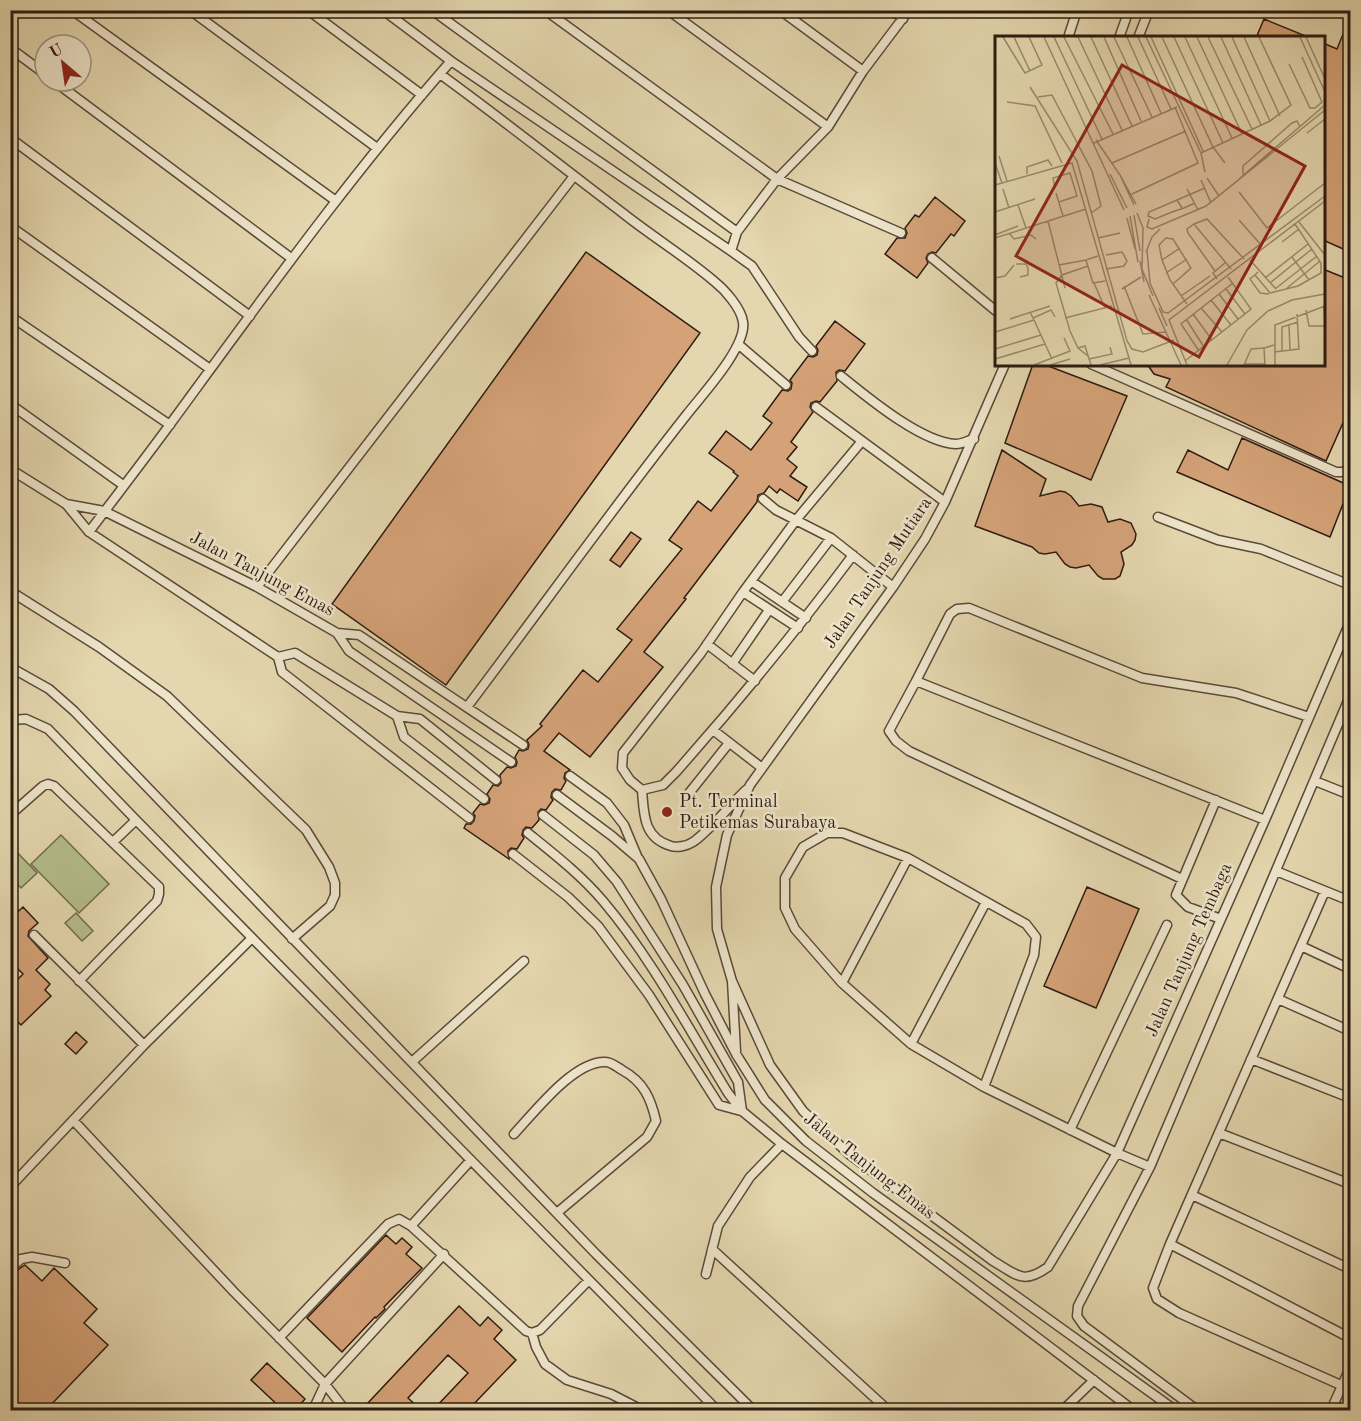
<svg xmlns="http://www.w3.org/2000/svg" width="1361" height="1421" viewBox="0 0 1361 1421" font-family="'Old Standard TT',serif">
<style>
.green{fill:#b4be8a;stroke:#706c4e;stroke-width:1.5}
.building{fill:#d5a278;stroke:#2c1b11;stroke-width:1.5}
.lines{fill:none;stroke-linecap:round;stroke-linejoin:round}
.service-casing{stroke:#5a4a38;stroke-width:11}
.service{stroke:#ede4ca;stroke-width:8}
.poi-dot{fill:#8f2418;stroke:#ede4ca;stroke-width:2}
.labels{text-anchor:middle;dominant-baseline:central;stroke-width:5;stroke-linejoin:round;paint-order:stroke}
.street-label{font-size:18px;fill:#2c1b11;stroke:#ede4ca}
.poi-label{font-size:18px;fill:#2c1b11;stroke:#ede4ca;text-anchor:start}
.inset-road{fill:none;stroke:#9a8b6f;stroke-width:1.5}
.view{fill:#8f2418;fill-opacity:0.15;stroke:#8f2418;stroke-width:3}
.inset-edge{fill:none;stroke:#2c1b11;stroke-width:3}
</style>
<rect width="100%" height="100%" fill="#e4d6ae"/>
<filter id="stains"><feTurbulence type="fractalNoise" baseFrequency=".00333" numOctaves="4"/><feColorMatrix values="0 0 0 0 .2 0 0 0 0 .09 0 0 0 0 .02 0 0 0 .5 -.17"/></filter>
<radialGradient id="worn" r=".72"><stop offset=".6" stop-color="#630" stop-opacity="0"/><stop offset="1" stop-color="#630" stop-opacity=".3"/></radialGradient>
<path class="green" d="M61,835L109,884L79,913L31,864Z
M12,847L37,873L21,888L11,877Z
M76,913L93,931L82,941L65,923Z"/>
<path class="building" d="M1350,17V252L1323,240V43L1337,49Z
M1264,19L1308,37V38H1256Z
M935,197L965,221L954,236L951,234L936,253L932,252L928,254L926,258L928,263L917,278L885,254L897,238H905L907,233L905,228L915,215L919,217Z
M586,252L700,333L446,685L332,604Z
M1323,269L1350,280V407L1326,461L1166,387L1170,379L1154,374L1147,364H1323Z
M835,321L865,344L845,371L839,370L836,372L837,381L820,402L816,401L811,403L810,407L813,412L791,442L797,447L787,459L797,467L790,476L807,487L798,501L780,489L777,493L769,486L764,493L758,495L757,502L684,598L686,599L644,652L663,667L590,757L559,733L544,751L570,770L565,773L564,778L566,781L561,790L555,789L552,792L551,797L553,800L546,810L541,809L538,812L539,820L532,828L526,827L523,830L522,835L524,838L517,849L511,848L508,851L509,859L464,828L466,824H471L474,821L475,816L473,813L480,804L484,805L489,803L490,799L487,794L493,785L498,786L501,783L500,775L507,767L511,768L516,766L517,762L515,757L519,750L523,751L528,749L529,745L527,740L542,726L540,724L583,670L598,682L632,640L617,629L682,549L669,540L698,501L711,511L738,476L733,472L734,471L709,453L726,431L751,450L772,423L763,416L782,390L788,391L791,389L792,383L790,380L808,356L813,357L817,355L818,350L816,346Z
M1033,364H1043L1127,396L1091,480L1005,443Z
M1242,438L1350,486L1330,537L1177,472L1188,450L1228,470Z
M1002,450L1046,479L1040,496L1060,491L1065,492L1071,496L1079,506L1091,504L1102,507L1108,522L1120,519L1131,523L1136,534L1135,540L1132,545L1121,552L1124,564L1120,576L1115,579H1103L1098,576L1089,565L1076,568L1070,567L1065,564L1056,552L1045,554L1039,553L1032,547L975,526Z
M631,532L641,539L620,567L610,560Z
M1087,887L1139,909L1096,1008L1044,986Z
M23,907L38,923L29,931L28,936L48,958L36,970L50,984L45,990L51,996L21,1025L10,1014V987L23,974L10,961V919Z
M76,1032L87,1042L76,1054L65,1044Z
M386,1235L396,1244L402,1238L412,1247L406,1254L422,1268L384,1307L385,1309L376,1318L375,1317L342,1352L307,1318Z
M25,1265L42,1281L54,1268L97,1309L84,1323L108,1345L46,1410H10V1275Z
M459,1306L480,1326L488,1317L502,1330L494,1339L516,1360L468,1410H433L468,1373L448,1355L408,1398L421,1410H374L367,1404Z
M267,1363L305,1399L295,1410H283L251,1380Z"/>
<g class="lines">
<defs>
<path id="service" d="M72,10L336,201
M190,10L377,148
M308,10L422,95
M383,10L451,61L731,251L737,232L777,179L828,127L863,71L909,10
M432,10L737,232
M545,10L777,179L901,233
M668,10L828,127
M780,10L863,71
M892,10L903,19
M1068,38L1077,10
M1119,38L1129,10
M1138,38L1149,10
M10,48L45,74
M440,74C502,119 562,167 624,214C653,237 686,257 715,282C725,290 741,308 743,322C747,346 703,394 688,413C612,509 541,609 467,707
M54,81L291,258
M10,138L250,316
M10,226L210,369
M731,251L752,266L799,337L812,351
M932,258L996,311
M10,316L170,425
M738,344L786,385
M1091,364L1336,472H1344L1350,466
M841,376C867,397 922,443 956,444C962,444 969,440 974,439
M10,404L123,485
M816,407L945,502
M10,469L66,504L89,532L278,657L282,672L469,818
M763,499L776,510L831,538L893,587
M66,504L104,511L257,587L337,633L349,651L511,762
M1158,517L1218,540L1261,549L1350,585
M89,532C116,496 144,460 171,423C261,300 350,176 451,61
M751,581L806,618
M257,587L574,176
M10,591L99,647L167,696L306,830L329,867L335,883V895L330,906L292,939
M743,592L796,520L862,441
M782,602L831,538
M798,628L743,592L701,653L623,753L622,768L630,780L642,790L663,785L676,772C738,702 797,630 853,555
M337,633L359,635L523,745
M707,644L755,681
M278,657L295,653L397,716L404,737L484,799
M732,664L769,610
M10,667L49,689L74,711L596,1254L753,1410
M916,681L950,614L957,609L969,608L1142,678L1236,693L1309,717
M397,716L420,719L496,780
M10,720L26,719L48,729L136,820L717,1410
M713,730L762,768
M570,776L607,803L624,825L637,856
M1315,781L1350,795
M642,790C644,814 643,838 671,846C677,848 687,846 693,842C709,831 731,804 746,790
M557,795L612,836L639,859L661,899L705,994L736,1054L765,1100L806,1141L873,1193L1175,1410
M686,797L729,743
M1216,800L1176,895L1188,907L1221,919
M10,815L43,786L48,784L54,786L159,887V894L157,901L79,981
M543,815L594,855L617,882L683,985L738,1082L742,1111L782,1144L1133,1410
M528,833C554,854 581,875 603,901C652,959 688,1028 728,1093L741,1110
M113,842L136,820
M513,854L568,897L598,926L649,995L719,1105L741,1111
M1276,871L1350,901
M1182,879L909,751L896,741L889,731L916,681L1265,820
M1325,891L1170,1244L1153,1288L1157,1299L1179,1313L1343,1386
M34,935L144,1045
M1301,946L1350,969
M732,981L770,1065L803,1111L849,1154L993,1261C1017,1275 1023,1285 1048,1267L1117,1153L1265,820L1350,622
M842,983L908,858
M1278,999L1350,1031
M911,1044L986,902
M736,1051L732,981L717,929L716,887L727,835L750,785L893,587L925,539L945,502L1005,364
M1251,1059L1350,1098
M413,1061L524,961
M984,1087L1034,955L1036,937L1026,924L908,858L843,833H827L803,847L785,878V908L795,929L842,983L911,1044L984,1087L1117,1153L1150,1167
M73,1120L234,1292L325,1384L345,1410
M1070,1130L1167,925
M1219,1133L1350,1184
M514,1134C534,1113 574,1060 606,1062C611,1062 617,1067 622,1070C644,1082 651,1099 656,1121L647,1137L558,1212
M470,1161L411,1226L526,1331L532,1333L540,1330L589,1280
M10,1187L144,1045L252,938
M1192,1195L1350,1269
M1170,1244L1350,1338
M712,1249L888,1410
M10,1269L21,1259L32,1257L65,1263
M706,1274L718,1226L750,1177L782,1144
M532,1333L536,1347L545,1364L567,1380L611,1394L642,1410
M279,1338L388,1224L399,1219L411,1226
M313,1410L325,1384L444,1254
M699,1410L708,1402
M1063,1410L1094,1380
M1159,1410L1164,1402
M1197,1410L1084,1326L1077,1316L1078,1306L1150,1167L1350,696
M1331,1410L1350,1368"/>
</defs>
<use href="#service" class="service-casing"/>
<use href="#service" class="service"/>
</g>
<circle class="poi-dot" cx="667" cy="812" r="6"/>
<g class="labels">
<g class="street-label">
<text transform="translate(878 573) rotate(-56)">Jalan Tanjung Mutiara</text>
<text transform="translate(262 574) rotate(28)">Jalan Tanjung Emas</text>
<text transform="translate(1189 950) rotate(-66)">Jalan Tanjung Tembaga</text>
<text transform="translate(869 1166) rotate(38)">Jalan Tanjung Emas</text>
</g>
<g class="poi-label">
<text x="679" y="802">Pt. Terminal<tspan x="679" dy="21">Petikemas Surabaya</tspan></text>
</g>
</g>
<g transform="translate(995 36)">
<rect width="330" height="330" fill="#e4d6ae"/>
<path class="inset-road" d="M8,1L30,37L47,29L34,1M19,1L35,35M49,1L129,174M59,1L107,103M69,1L118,98M83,1L127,94M96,1L137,90M109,1L146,85M119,1L157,81M132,1L166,77M143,1L176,73M151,1L206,117L275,85L296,69L264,1M156,1L208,115M167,1L218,111L230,127M179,1L228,107M190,1L237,102M202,1L247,98M213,1L257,93M226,1L266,89M237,1L275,85M249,1L285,80M305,1L330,56M311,1L330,43M294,28L315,72H320L327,66L307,21M35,51L82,125L132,305L137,313L148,316L179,304M43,61L57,59L97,135L106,170L96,177M12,66L40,70L67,127M312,97L330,83M101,104L125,139L139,169M99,107L182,71M206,117L210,136M4,120L12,145M0,127L7,147M117,127L191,95M32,138V131L53,124L57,130M115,138L132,172M248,138V130L297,87L302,85L305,91M125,139L141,168M212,142L224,160M244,143L330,69M206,144L216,167M0,149L77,127L136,329M60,152L58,142L75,137L82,160L64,166M8,153L14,172M192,153L203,174M244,156L272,192L330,147M61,157L68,180M137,158L203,127L180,71M182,164L210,152M23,169L31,192M187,172L182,164L154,176L153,180L160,183L177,176L189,172L200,167M0,176L40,163M142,177L148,192L147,233L158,260M139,179L145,215M135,180L143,226M132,182L140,213M154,183L152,191L157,193L211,170L330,74M244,184L267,210M53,185L70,252M304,186L330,219M199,188L212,183L249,223M14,197L19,203L36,199L41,203M0,199L23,190M0,202L91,173M103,202L125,197M287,206L304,193M152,215L155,247L168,276L173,277L330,160M151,216L157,201L165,193M111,219L127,216L132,225L129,230L111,233M103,220L91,224L98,247L110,245M297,221L314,244M167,224L185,212M255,224L281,253M145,225L149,246M21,228H31L33,232V239L25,241M64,229L91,224M93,230L67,239L61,247L75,295L83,312L93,320M220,235L193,197L192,193L199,188L236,233M263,236L260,239L275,257L303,250L326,237V227L300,188M171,237L192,223M260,239L255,243L265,257L274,258M0,242L10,240L19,229M270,242L313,208M222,243L218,237L230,227M99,247L110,272M275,247L317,213M178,248L196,232L178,203L171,202L164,209L167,224L175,244L178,248L192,268M129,250L148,298L171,296M292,252L325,225M127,253L146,241M231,253L250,278M280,253L322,220M224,258L243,283M154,259L186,329M186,260L215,240M216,264L236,289M329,270L330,290M164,272L172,290M206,272L227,296M311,274L314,290H330M198,278L217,304M38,282L56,274L60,281M70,282L117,270M15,283L55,270M191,283L209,311M39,284L57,323M294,289L295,315M0,296L39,284L35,276M83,312L90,310L96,329M0,313L46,299M204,315L186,288L238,247M279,316L304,313L302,278M287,316V291L303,286M0,323L50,308M94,323L117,318L115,311M190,325L256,273L233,241M249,328H270M39,329L75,315L69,302M55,329L75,323M105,329L134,322M192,329L174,284L330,165M232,329L252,294L273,275L297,264L330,258M249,329L256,313L269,312M270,329L269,312L279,309M280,329V289L330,270"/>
<path class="view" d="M127,29L310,130L204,321L21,220Z"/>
<rect width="330" height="330" class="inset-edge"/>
</g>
<rect width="1361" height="1421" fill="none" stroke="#e4d6ae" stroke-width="36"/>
<rect x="12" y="12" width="1337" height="1397" fill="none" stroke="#2c1b11" stroke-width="3"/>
<rect x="18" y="18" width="1325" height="1385" fill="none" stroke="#2c1b11" stroke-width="1.5"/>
<g transform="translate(63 63) rotate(331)"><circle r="28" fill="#ede4ca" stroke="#a09480" stroke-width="1.5"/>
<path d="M0-4.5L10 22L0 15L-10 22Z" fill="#8f2418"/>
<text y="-9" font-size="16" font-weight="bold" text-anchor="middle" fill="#2c1b11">U</text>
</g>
<rect width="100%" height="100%" filter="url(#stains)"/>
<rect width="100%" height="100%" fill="url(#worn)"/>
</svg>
